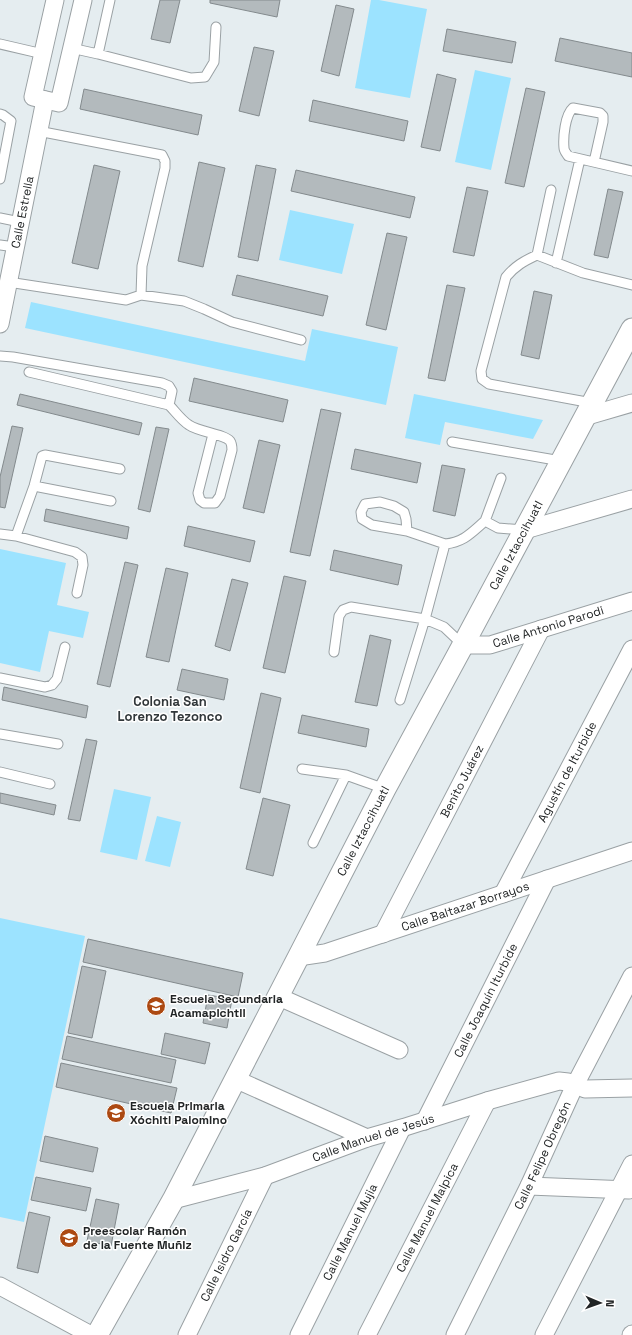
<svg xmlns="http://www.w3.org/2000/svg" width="632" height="1335" viewBox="0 0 632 1335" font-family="'Space Grotesk',sans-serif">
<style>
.green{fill:#9ce3ff}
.building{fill:#b3babd;stroke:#838a8d}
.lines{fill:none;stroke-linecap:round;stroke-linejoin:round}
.service-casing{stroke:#9aa1a4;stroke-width:11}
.minor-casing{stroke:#9aa1a4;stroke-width:19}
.tertiary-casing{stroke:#9aa1a4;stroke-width:23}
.service{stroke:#fff;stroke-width:9}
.minor{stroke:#fff;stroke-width:17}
.tertiary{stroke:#fff;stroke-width:21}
.labels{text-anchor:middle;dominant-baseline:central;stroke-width:3;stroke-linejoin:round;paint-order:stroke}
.street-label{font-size:12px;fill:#212425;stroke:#fff}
.poi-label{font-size:12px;font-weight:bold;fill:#212425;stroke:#fff;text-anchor:start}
.neighbourhood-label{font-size:13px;font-weight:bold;fill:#31373a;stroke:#fff}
</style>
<rect width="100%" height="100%" fill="#e5edf0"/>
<path class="green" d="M371,0H379L427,9L410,98L355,88Z
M475,70L511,78L491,170L455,162Z
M290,210L354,224L342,274L279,260Z
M31,302L305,361L312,329L398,347L386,405L25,328Z
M414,394L543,420L533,439L445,422L440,445L405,438Z
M0,549L66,563L57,605L89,612L83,638L49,631L40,672L0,663Z
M114,789L151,797L137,860L100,852Z
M157,816L181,822L170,867L145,861Z
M0,918L85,936L24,1222L0,1217Z"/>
<path class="building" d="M160,0H180L170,43L151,39Z
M210,0H280L277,17L210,3Z
M336,5L354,9L339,76L321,71Z
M447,29L516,42L512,63L443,51Z
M560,38L632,53V77L555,61Z
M254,47L274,51L259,116L239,111Z
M437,74L456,79L440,151L421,147Z
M526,88L545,92L524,187L505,183Z
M84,89L202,115L198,135L80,109Z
M313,100L408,121L404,141L309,121Z
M199,162L225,168L203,267L178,261Z
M94,165L120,171L98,269L72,263Z
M256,165L276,169L258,261L238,257Z
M296,170L415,197L410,218L291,191Z
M467,187L488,191L474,256L453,252Z
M608,189L623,192L608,258L594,255Z
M387,233L407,237L386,330L366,325Z
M237,275L328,296L323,316L232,295Z
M447,285L465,288L445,381L428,378Z
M534,291L552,295L539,359L521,355Z
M194,378L288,400L283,422L189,401Z
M20,394L142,423L139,435L17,405Z
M321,409L341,413L310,556L290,552Z
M12,426L23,428L5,508L0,507V477Z
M156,427L169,429L150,512L138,509Z
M259,440L280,445L264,513L243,508Z
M355,449L421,463L417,483L351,469Z
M442,465L465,469L455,516L433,511Z
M46,509L129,527L127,539L44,521Z
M188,526L255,541L250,562L184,546Z
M334,550L402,565L398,585L330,570Z
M125,562L138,565L110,687L97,684Z
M166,568L188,573L169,662L146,657Z
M284,576L306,581L285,673L263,668Z
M232,579L248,583L230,651L215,646Z
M370,635L391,640L377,706L355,702Z
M182,669L228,679L224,700L177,690Z
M4,687L88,706L86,718L2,700Z
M261,693L281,698L260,793L240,788Z
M302,715L369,729L366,747L298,733Z
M86,739L97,741L80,821L68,819Z
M0,793L56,805L54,815L0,803Z
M263,798L290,805L273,876L246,869Z
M88,939L243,973L238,997L83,962Z
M82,966L106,971L92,1038L68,1033Z
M208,995L232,999L227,1028L203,1023Z
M165,1033L210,1043L205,1064L161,1054Z
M67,1036L176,1060L171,1083L62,1059Z
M61,1063L177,1088L171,1113L56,1087Z
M45,1136L98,1148L93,1172L40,1161Z
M36,1177L91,1188L86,1211L31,1200Z
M96,1199L119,1204L111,1246L87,1241Z
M29,1212L50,1217L38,1273L17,1268Z"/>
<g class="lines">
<defs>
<path id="service" d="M0,44L43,54
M71,48L98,54L191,78L205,77L214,62L216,27
M98,54L110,0
M0,114L3,115L11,121L0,179
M38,131L162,155L165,161V168L142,266L141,295
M594,162L603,122V116L600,113L573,108C565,115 563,137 564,148C564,151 567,154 568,156L632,171
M0,218L20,222
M0,245L15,247
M537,255L551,190
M556,263L580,159
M8,282L126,300L141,295L184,301L204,309L232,322L301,340
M0,356L13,357L162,383L169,386L172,391L169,405C175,411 181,420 189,425C199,432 224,434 230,441C232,444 232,446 232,450L220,496L215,503H204L200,500L198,493L213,434
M29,372L169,405
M592,403L489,384L482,379L481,371L506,277C515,266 524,261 537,255L583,273L632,285
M452,442L561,461
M501,478L485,521L498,528L524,530
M34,486L111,501
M0,534L16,536L75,552L82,557L83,565L77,593
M16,536L34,486L42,456L45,455L120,469
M445,544C464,542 471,533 485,521
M334,652L339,616L343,610L351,607L425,619L444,627L463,645
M0,678L45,687L52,685L57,679L65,647
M400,700L425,619L445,544L407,531L406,519L404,512L394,506L380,502L365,504L361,512L362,519L372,525L407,531
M0,734L58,744
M302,769L346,775L385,789
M0,772L50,784
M313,843L346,775"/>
<g id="minor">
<path d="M55,0L33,97L59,103L83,0"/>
<path id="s1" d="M0,324L45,100"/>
<path d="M584,417L632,403"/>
<path d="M525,530L632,499"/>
<path id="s2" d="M463,645H490L632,601"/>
<path id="s3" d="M503,894L632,649"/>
<path id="s4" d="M383,934L541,629"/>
<path id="s5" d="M298,957L325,953L632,851"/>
<path d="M279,997L399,1050"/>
<path d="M235,1079L367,1138"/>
<path id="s6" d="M425,1121L547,879"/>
<path d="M529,1186L629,1190"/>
<path id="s7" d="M173,1200L265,1176L367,1138L402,1128L487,1101L559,1081L568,1082L585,1089L632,1088"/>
<path d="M0,1286L91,1335"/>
<path id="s8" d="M187,1335L265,1176"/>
<path id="s9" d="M299,1335L402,1128"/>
<path id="s10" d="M367,1335L487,1101"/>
<path id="s11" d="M455,1335L529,1186L575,1085L632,976"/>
<path d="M544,1335L632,1164"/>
<path d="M631,1335L632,1334"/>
</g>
<g id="tertiary">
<path id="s12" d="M97,1335L173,1200L385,789L463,645L632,329"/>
</g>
</defs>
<use href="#service" class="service-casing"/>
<use href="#minor" class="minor-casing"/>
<use href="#tertiary" class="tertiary-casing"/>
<use href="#service" class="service"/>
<use href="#minor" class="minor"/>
<use href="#tertiary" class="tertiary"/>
</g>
<defs>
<symbol id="school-disc" viewBox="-11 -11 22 22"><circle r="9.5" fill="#ac4912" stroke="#fff"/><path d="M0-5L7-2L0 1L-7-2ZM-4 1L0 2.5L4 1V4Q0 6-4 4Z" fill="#fff"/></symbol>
</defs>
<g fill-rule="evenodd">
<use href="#school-disc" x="145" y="995" width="22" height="22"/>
<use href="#school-disc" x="105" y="1102" width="22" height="22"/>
<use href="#school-disc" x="58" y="1227" width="22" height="22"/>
</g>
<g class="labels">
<g class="street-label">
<text stroke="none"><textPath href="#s1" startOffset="114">Calle Estrella</textPath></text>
<text stroke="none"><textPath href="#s12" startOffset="894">Calle Iztaccihuatl</textPath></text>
<text stroke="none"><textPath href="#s2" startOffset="88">Calle Antonio Parodi</textPath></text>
<text stroke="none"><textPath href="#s3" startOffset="138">Agustín de Iturbide</textPath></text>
<text stroke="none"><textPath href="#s4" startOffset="172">Benito Juárez</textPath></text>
<text stroke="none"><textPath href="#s12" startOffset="570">Calle Iztaccihuatl</textPath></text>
<text stroke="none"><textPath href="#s5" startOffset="175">Calle Baltazar Borrayos</textPath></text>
<text stroke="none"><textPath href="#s6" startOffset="135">Calle Joaquín Iturbide</textPath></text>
<text stroke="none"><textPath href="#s7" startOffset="210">Calle Manuel de Jesús</textPath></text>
<text stroke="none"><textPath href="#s11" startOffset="200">Calle Felipe Obregón</textPath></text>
<text stroke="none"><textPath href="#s10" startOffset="132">Calle Manuel Malpica</textPath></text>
<text stroke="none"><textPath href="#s9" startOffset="115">Calle Manuel Mujia</textPath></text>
<text stroke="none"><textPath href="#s8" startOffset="89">Calle Isidro García</textPath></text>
</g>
<g class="poi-label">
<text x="170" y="999">Escuela Secundaria<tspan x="170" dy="14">Acamapichtli</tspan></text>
<text x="130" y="1106">Escuela Primaria<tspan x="130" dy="14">Xóchitl Palomino</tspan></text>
<text x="83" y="1231">Preescolar Ramón<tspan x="83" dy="14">de la Fuente Muñiz</tspan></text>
</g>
<g class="neighbourhood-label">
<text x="170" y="701">Colonia San<tspan x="170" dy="15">Lorenzo Tezonco</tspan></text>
</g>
</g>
<g transform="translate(600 1303) rotate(92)" stroke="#ffffff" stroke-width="3" paint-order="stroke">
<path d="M0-3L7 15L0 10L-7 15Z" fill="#212425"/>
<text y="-6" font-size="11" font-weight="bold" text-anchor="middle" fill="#212425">N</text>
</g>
</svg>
